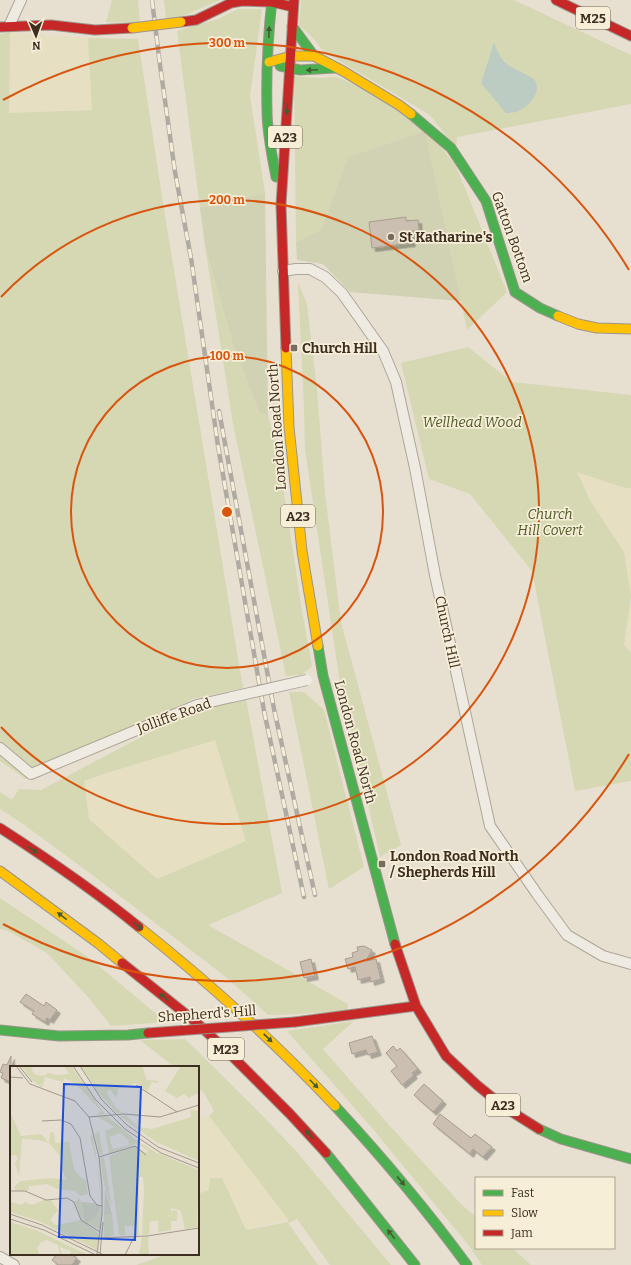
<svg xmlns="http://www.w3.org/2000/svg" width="631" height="1265" viewBox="0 0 631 1265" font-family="Bitter,serif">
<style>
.farmland{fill:#e6dfc2}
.green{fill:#d6d7b3;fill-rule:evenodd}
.cemetery{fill:#d1d1b3}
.water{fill:#bcccc2}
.building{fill:#cbbfb2;stroke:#a89c90;filter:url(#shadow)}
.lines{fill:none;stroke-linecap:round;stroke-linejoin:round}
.street-casing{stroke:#ada599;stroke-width:12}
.fast-casing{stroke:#9c958a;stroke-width:11}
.slow-casing{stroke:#9c958a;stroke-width:11}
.jam-casing{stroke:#9c958a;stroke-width:11}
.street{stroke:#efebe3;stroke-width:10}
.fast{stroke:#4caf50;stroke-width:9}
.slow{stroke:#ffc107;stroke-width:9}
.jam{stroke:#c62828;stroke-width:9}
.rail-casing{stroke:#afaaa2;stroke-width:4.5}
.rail{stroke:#f7eed8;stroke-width:3;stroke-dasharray:9;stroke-linecap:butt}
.street-bridge-casing{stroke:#ada599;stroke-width:12;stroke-linecap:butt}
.slow-bridge-casing{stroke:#9c958a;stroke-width:11;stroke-linecap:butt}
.jam-bridge-casing{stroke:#9c958a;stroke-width:11;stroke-linecap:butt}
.street-bridge{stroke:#efebe3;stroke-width:10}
.slow-bridge{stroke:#ffc107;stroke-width:9}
.jam-bridge{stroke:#c62828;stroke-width:9}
.oneway{fill:#425b31}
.ring{fill:none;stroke:#d7550e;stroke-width:2}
.poi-dot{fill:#786c5e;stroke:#f7eed8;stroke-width:1.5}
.labels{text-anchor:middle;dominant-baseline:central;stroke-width:3.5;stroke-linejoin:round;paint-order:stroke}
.shield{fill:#f7eed8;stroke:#756857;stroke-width:1}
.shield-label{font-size:13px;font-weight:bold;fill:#3d2e20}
.poi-label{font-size:14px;font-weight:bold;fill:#3d2e20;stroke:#f7eed8;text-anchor:start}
.street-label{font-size:14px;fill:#3d2e20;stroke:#f7eed8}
.park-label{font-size:14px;font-style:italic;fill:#4d5a26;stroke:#f7eed8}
.inset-road{fill:none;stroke:#a3998a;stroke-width:1}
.view{fill:#1d4ed8;fill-opacity:0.15;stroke:#1d4ed8;stroke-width:2}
.inset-edge{fill:none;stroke:#3d2e20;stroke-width:2}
.centre{fill:#d7550e;stroke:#f7eed8;stroke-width:2}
.ring-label{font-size:12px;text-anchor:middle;font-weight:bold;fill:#d7550e;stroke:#f7eed8;stroke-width:3.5;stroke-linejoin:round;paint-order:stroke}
</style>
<defs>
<filter id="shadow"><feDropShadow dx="3.5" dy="3.5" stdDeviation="0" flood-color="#0004"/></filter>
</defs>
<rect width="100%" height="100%" fill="#e7e0d1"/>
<path class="farmland" d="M10,32L88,38L92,110L8,113Z
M577,471L625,488H631V596L624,552L591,502Z
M631,601V653L624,645Z
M215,739L246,841L157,879L89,819L83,781Z
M209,1116L288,1219L246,1230L209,1190L198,1194V1120Z"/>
<path class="green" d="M112,0H138L140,23L106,22Z
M164,0H220L178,18L166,20Z
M301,0H514L631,55V104L457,137L456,149L430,115L323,51L313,38L299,25ZM494,43L499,56L511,67L533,79L481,83Z
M238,9H262L250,96L265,193L200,208L177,31L218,19Z
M10,32L9,113L92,110L88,38L138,39L165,216L243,688L193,699L40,775L26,779L0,761V34Z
M294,76L317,78L337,77L360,87L422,123L456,166L507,292L467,330L425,131L348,157L321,230L296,242Z
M205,246L233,344L259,412L268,416L278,453L302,611L312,666L302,675L286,676L233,424Z
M298,282L307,304L317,390L325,493L341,622L401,845L380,857L339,677L305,449L304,408Z
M468,347L512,382L631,395V488H625L577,472L591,502L624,552L631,596L624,645L631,653V781L575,791L532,571L470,494L429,479L401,363Z
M289,692H304L324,710L364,867L329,889Z
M246,699L282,893L208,925L348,1004L347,1011L280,1015H268L226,977L91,874L23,824L0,809V792L12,800L19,789L41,790L145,735L197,709ZM215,740L246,841L157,879L89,819L84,781L107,773Z
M0,898L88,957L166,1022L111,1026L88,997L47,953L8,931L0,929Z
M354,1021L323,1049L389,1125L461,1204L476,1217V1248H512L531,1265H482L470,1247L372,1128L287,1031Z
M185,1039L253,1106L297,1152L391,1265H330L297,1219L288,1223L318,1265H136L168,1254H198V1194L209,1190L210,1178H222L246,1230L288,1222V1219L209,1116L214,1111L204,1093L198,1088V1067H174L140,1040Z"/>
<path class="cemetery" d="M425,131L461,301L350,292L323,264L297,260L296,242L321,230L348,157Z
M265,193L268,416L259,412L233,344L205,246L200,208Z"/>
<path class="water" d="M494,42C500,60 506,65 523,73C526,75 531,77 534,79C543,91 529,107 518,111C514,113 509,113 506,113L481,83Z"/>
<path class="building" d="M406,217V221L418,220L419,230L410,231L412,243L372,248L369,222Z
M364,946L372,950L366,961L376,959L381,979L371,982L370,977L358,980L355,967L348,969L345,959L353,957L352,953L358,951L357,947Z
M311,959L315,976L304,978L300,962Z
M26,994L44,1006L46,1002L57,1010L50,1020L47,1018L45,1022L32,1014L34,1011L20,1002Z
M372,1036L378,1052L368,1055L366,1050L352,1054L349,1043Z
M393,1046L397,1051L400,1048L418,1069L412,1073L414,1075L402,1085L391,1071L397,1066L386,1053Z
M11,1056V1082L1,1078L3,1073L0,1072L3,1064L7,1065Z
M424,1084L443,1101L433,1112L414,1095Z
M440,1114L471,1138L475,1134L492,1147L483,1157L473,1149L470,1154L433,1124Z
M57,1254H71L77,1258L72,1265H58L52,1260Z"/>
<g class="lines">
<defs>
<path id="street" d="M9,26L21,0
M283,271L296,269H310L325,277L342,293L383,351L396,382L415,468L435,575L490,826L537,894L567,935L603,956L631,964
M0,748L31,774L197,705L232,697
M0,1257L14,1265"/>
<path id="fast" d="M272,0C268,36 266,74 267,110C267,133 272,155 276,177
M292,26L314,56
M280,66L300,70L335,68
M411,114L451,148L486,201L515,292L540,308L558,316
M318,646L323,676L395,944
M0,1030L59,1036L128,1035L148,1033
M335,1106C382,1157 426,1209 467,1265
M539,1129L561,1139L631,1159
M326,1153L415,1265"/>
<path id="slow" d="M269,62L291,56H314L343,71L399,105L411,114
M558,316L578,324L597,328L631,329
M286,348L289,427L302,551L318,646
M0,871L99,944L122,963
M139,927C208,982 274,1041 335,1106"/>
<path id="jam" d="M556,0L631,36
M181,22L196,20L231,3L242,1L272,2L293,7
M0,27L51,25L95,30L132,28
M286,348L281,205L294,0
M0,828C48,859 95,891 139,927
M395,944L416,1006L446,1056L477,1085L504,1107L539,1129
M122,963L197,1023L230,1054L290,1114L326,1153
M295,1022L416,1006"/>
</defs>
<use href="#street" class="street-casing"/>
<use href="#fast" class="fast-casing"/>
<use href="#slow" class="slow-casing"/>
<use href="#jam" class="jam-casing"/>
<use href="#street" class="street"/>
<use href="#fast" class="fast"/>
<use href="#slow" class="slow"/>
<use href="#jam" class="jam"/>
<defs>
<path id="rail" d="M152,0L160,65L175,172L191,258L218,446L264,711L304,897
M219,411L274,709L315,895"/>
</defs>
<use href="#rail" class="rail-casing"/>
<use href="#rail" class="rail"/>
<defs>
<path id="street-bridge" d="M232,697L307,680"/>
<path id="slow-bridge" d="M132,28L181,22"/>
<path id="jam-bridge" d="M148,1033L295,1022"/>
</defs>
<use href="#street-bridge" class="street-bridge-casing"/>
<use href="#slow-bridge" class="slow-bridge-casing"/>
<use href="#jam-bridge" class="jam-bridge-casing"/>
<use href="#street-bridge" class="street-bridge"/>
<use href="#slow-bridge" class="slow-bridge"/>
<use href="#jam-bridge" class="jam-bridge"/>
</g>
<defs><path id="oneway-solid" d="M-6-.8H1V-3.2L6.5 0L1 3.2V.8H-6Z"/></defs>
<g class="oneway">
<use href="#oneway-solid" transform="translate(269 32) rotate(-88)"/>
<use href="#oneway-solid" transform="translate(312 70) rotate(177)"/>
<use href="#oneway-solid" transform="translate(287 109) rotate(94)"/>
<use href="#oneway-solid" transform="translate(33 850) rotate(33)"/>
<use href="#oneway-solid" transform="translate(62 916) rotate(-143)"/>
<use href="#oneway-solid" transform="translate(138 926) rotate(38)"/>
<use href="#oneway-solid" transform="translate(164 997) rotate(-141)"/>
<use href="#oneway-solid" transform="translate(268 1038) rotate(44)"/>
<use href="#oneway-solid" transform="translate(314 1084) rotate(45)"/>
<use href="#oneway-solid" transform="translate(309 1134) rotate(-133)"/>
<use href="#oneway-solid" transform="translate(401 1181) rotate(50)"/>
<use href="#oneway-solid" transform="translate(391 1234) rotate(-129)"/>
</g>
<g class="ring">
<circle cx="227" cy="512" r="156"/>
<path d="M1 297A312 312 0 1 1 1 727"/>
<path d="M629 754A469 469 0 0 1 3 924M3 100A469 469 0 0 1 629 270"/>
</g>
<g class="poi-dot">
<circle cx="391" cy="237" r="4"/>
<rect x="290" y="344" width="8" height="8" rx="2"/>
<rect x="378" y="860" width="8" height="8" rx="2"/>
</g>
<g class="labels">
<g class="shield">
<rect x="576" y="7" width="34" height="22" rx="3"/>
<rect x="268" y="126" width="34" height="22" rx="3"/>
<rect x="281" y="505" width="34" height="22" rx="3"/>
<rect x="208" y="1038" width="36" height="22" rx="3"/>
<rect x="486" y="1094" width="34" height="22" rx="3"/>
</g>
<g class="shield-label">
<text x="593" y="18">M25</text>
<text x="285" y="137">A23</text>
<text x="298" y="516">A23</text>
<text x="226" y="1049">M23</text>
<text x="503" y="1105">A23</text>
</g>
<g class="poi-label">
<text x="399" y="237">St Katharine's</text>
<text x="302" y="348">Church Hill</text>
<text x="390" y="856">London Road North<tspan x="390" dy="16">/ Shepherds Hill</tspan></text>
</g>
<g class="street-label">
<text transform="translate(512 237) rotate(70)">Gatton Bottom</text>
<text transform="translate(277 427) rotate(-94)">London Road North</text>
<text transform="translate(447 632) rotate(78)">Church Hill</text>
<text transform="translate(174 716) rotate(-20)">Jolliffe Road</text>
<text transform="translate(355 742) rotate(75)">London Road North</text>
<text transform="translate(207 1014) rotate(-4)">Shepherd's Hill</text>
</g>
<g class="park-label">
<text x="472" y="422">Wellhead Wood</text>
<text x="550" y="514">Church<tspan x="550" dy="16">Hill Covert</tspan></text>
</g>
</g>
<g transform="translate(10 1066)">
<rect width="189" height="189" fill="#e7e0d1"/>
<path d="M11,0H21L24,8L33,10L38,7L47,9L59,8L54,0H61L95,48L87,49L91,45L66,18L54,12L53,16L35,11L32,22L23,15ZM71,0H132L137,14L149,15L148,17L142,16L137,25L126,17L107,23L108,28L105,31L101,24L96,25L105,41L113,47H107L88,26ZM171,0L189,1V26L179,32L174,28L167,32L155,25ZM180,44L189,45V95L146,76L110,50L116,49L128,61L142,63L181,51ZM0,46L11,70L31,68L39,77L40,67L44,66L45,77L59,76L64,103L71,112L76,114L78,128L70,130L65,125L47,123L37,118L19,120L18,125L5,124L4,121L11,115L41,112L57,114L52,104L53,93L39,77L29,74L12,73L9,110L5,97L8,92L5,89L0,90ZM97,50L126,74L147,87L189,104L187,161L175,163L171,145L162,142L161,143V153L162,144L167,145V155H161V164L148,166V155H140L139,168L132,169L134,124L133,111H129V169L124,170L125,160H115V169H109L99,90L125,80L136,87L138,85L127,77L99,88L95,65L104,61L88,51ZM110,67L118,74L119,79L103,83L99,71ZM89,65L93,89L89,87L85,68ZM83,69L90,118L91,138L87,97L80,70ZM94,91L99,122L102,143L94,118L90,92ZM70,132L75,156L91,143L90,163L75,157L71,152L65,136ZM34,134H41L48,144L40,154L46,159L71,154L87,166L89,170L87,184L31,156L0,146V136L12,139L15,136L22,139ZM102,148L104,169L94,172V149ZM0,156L26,164L78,189L60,188L61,185L50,181L52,189H50L48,179L37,174L31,176L27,182L29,187L25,189H0ZM132,171H138L139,189H129Z" fill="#d6d7b3" fill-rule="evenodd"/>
<path d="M95,122L102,148L94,149ZM71,136L84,137L91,141L84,153L75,156Z" fill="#d1d1b3"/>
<path class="inset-road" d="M6,0L20,18L65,35L79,51L89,91L92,121V148L87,188M9,0L22,16M63,0L85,33L115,63L151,87L189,102M70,0L92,34L117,59L148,81L189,97M0,11L13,12M126,19L167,46M79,51L114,48L150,51L189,39M32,55L51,54L61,58L70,72L80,130L87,139L92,140M89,91L125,80L136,89M0,125H15L36,134L57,132L64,136L71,154L90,166M0,148L32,159L94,189M0,153L34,164L86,189M90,172L137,170L189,162M90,188L93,156M115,189L124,171"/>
<path class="view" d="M54,18L131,21L125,174L49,171Z"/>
<rect width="189" height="189" class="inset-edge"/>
</g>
<circle cx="227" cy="512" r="6" class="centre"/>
<g class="ring-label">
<text x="227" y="47">300 m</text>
<text x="227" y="204">200 m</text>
<text x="227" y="360">100 m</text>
</g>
<rect x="475" y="1177" width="140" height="72" fill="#f7eed8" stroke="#ada18e"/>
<rect x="483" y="1190" width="20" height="6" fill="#4caf50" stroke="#ada18e"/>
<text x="511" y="1197" font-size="12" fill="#3d2e20">Fast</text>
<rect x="483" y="1210" width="20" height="6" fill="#ffc107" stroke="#ada18e"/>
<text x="511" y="1217" font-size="12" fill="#3d2e20">Slow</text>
<rect x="483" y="1230" width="20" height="6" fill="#c62828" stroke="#ada18e"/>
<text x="511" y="1237" font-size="12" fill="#3d2e20">Jam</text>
<g transform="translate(36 36) rotate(178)" stroke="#f7eed8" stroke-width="3" paint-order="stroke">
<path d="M0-3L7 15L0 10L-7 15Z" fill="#3d2e20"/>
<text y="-6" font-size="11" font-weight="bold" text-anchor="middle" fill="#3d2e20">N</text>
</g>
</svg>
